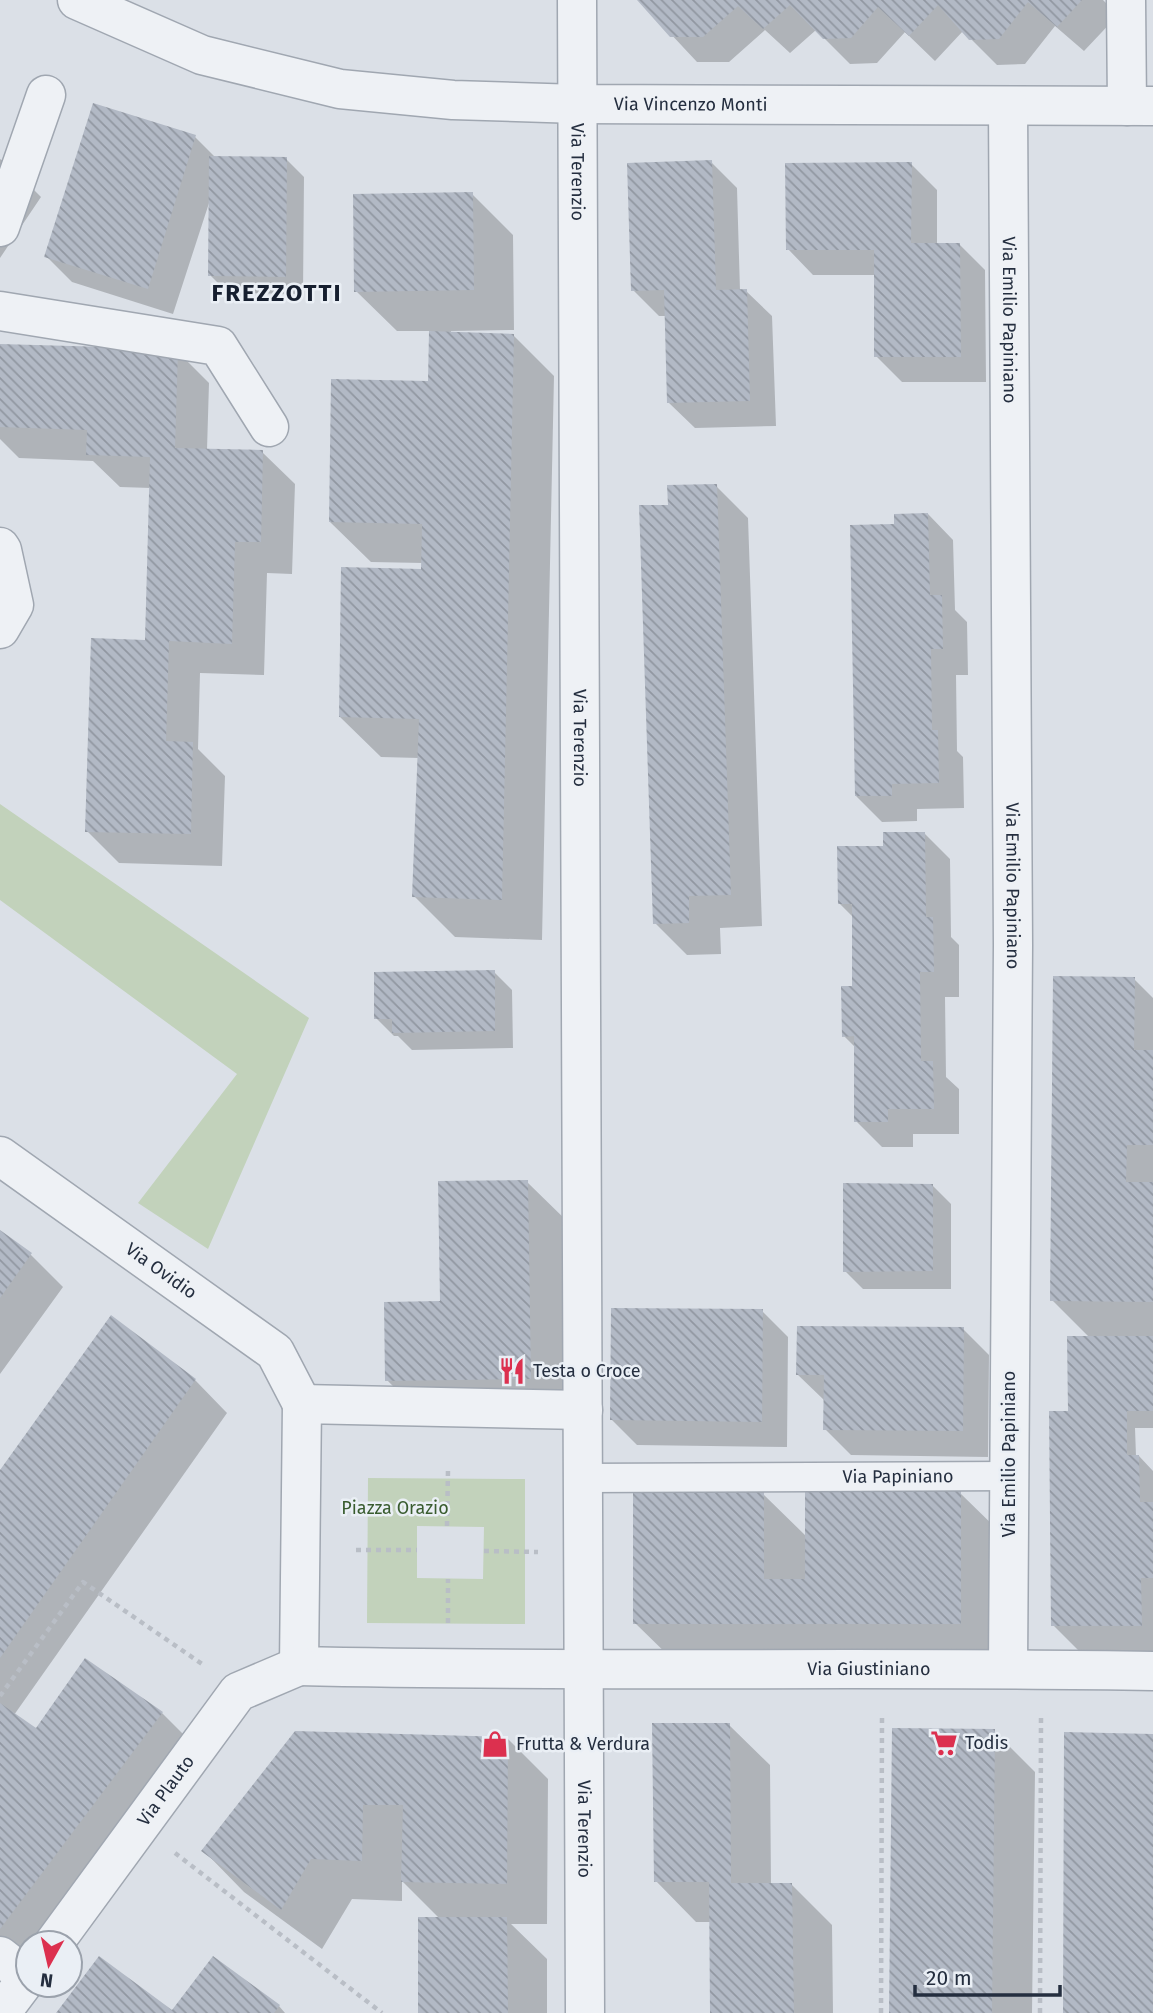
<svg xmlns="http://www.w3.org/2000/svg" width="1153" height="2013" viewBox="0 0 1153 2013" font-family="'Fira Sans',sans-serif">
<style>
.green{fill:#c2d2bb;fill-rule:evenodd}
.shadow{fill:#0003}
.building{fill:url(#building-back-hatch)}
.lines{fill:none;stroke-linecap:round;stroke-linejoin:round}
.lane-casing{stroke:#a0a7b1;stroke-width:31}
.street-casing{stroke:#a0a7b1;stroke-width:41}
.path{stroke:#b9bec6;stroke-width:4.5;stroke-dasharray:5 5;stroke-linecap:butt}
.lane{stroke:#eef1f5;stroke-width:28}
.street{stroke:#eef1f5;stroke-width:38}
.labels{text-anchor:middle;dominant-baseline:central;stroke-width:5;stroke-linejoin:round;paint-order:stroke}
.street-label{font-size:18px;fill:#242e3f;stroke:#eaeff5}
.poi-label{font-size:18px;fill:#242e3f;stroke:#eaeff5;text-anchor:start}
.park-label{font-size:18px;fill:#395c2f;stroke:#eaeff5}
.district-label{font-size:24px;font-weight:bold;letter-spacing:2px;fill:#161f2f;stroke:#eaeff5}
</style>
<defs>
<pattern id="building-back-hatch" width="6" height="6" patternUnits="userSpaceOnUse" patternTransform="scale(1.75)"><rect width="6" height="6" fill="#b2b9c5"/><path d="M-1 5l2 2M0 0l6 6M5-1l2 2" fill="none" stroke="#9197a1"/></pattern>
</defs>
<rect width="100%" height="100%" fill="#dbe0e7"/>
<path class="green" d="M0,804L309,1018L208,1249L138,1203L237,1074L0,900Z
M368,1478L525,1479V1624L367,1623ZM417,1526L484,1527L483,1579L417,1578Z"/>
<path class="shadow" d="M639,0H1103L1118,15L1084,51L1055,26L1025,64L997,65L963,31L935,61L905,32L877,63L850,64L816,30L790,53L765,30L729,62H697Z
M195,137L216,158L286,159L304,177L303,294L228,293L210,275V200L173,314L72,282L46,256Z
M0,159L9,165L41,197L0,258Z
M711,162L737,188L740,291H746L772,316L776,426L695,428L669,403L667,316H659L633,290Z
M911,164L937,190V245L959,244L985,270L986,382H902L876,356L875,275H813L788,249Z
M472,194L513,235L514,330L451,331V334L513,335L554,376L542,940L455,937L414,896L419,758L381,757L340,717L423,571V563L371,562L330,522L430,383L431,331H397L356,291Z
M0,346L177,351L209,383L207,450L262,452L295,484L292,574L267,573L264,675L200,673L198,749L225,776L222,866L119,863L87,831L147,642L151,488L120,487L93,461L19,458L0,439Z
M716,486L748,518L762,926L720,928L721,954L687,955L655,923L669,506Z
M928,514L953,540L955,610L967,622L968,675H956L957,751L963,757L964,808L917,809V821L882,822L856,796L896,526Z
M924,833L950,859L951,937L959,945V997H945L946,1077L959,1089V1134H913V1147H882L856,1121V1048L844,1036L854,988V918L839,903L885,848Z
M494,972L512,990L513,1048L412,1050L398,1036H394L376,1018Z
M1134,979L1153,998V1428H1135L1136,1456H1139L1153,1471V1651H1079L1053,1625L1070,1413L1090,1338L1052,1300Z
M527,1182L568,1222L571,1419L427,1421L387,1380Z
M933,1186L951,1204V1289H863L845,1271Z
M0,1232L31,1255L63,1287L0,1374Z
M762,1311L788,1337L787,1447L637,1445L611,1419Z
M963,1329L989,1355L988,1457L851,1455L825,1429L824,1400L798,1375Z
M195,1380L227,1413L14,1715L37,1731L162,1713L194,1745L46,1943H28V1967L0,2004V1473Z
M960,1493L1001,1533V1664L676,1663L635,1623L763,1494L807,1537Z
M729,1725L770,1765L771,1885L791,1884L832,1925L833,2013H712L711,1922H696L656,1881Z
M994,1731L1035,1772L1032,2013H891Z
M507,1738L548,1779L547,1924H511L547,1959V2013H420L440,1919L402,1881V1901L352,1899L322,1949L244,1892L204,1851Z
M279,2006L285,2013H58H172Z"/>
<path class="building" d="M637,0H1082L1057,27L1028,2L999,39L969,40L938,5L909,36L878,7L851,38L823,39L790,5L763,29L738,6L703,37H670Z
M93,103L196,135L148,289L44,257Z
M209,156L287,157L286,277L208,276Z
M712,160L716,290L747,289L750,401L667,403L664,290L631,291L627,163Z
M912,162L911,243H960L961,357H874V250H786L785,163Z
M473,192L474,290L354,292L353,194Z
M429,331L514,334L502,900L412,897L419,719L339,717L341,567L421,569L422,524L329,522L331,379L428,381Z
M0,344L178,349L175,448L263,450L261,542H235L232,644L169,641L166,741L193,742L191,834L85,832L91,638L145,640L150,457L86,455L87,430L0,427Z
M717,484L731,895L689,896V923L653,924L639,505H668L667,485Z
M928,513L930,595H942L943,649H931L932,730H938L939,783L892,784V796H855L850,525L894,524V514Z
M883,832H925L926,917H933L934,972H920L921,1061H933L934,1109H888V1122H854V1036L842,1037L841,986H852V904H838L837,846H883Z
M495,970V1031L392,1033V1019H374V972Z
M1053,976L1135,977L1134,1050H1153V1145H1127L1126,1182H1153V1302L1050,1301Z
M528,1180L531,1379L385,1381L384,1302L440,1301L438,1181Z
M843,1183L933,1184V1271L843,1272Z
M0,1230L32,1253L0,1298Z
M611,1308L763,1309L762,1422L610,1420Z
M111,1315L196,1379L0,1658V1470Z
M797,1326L964,1327L963,1431L823,1430L824,1375H796Z
M1067,1336H1153V1411H1127V1455H1139L1140,1502H1153V1578H1141L1142,1626H1051L1049,1411H1068Z
M805,1491H961V1624H633V1493L764,1492V1579H805Z
M85,1658L163,1712L0,1929V1703L36,1728Z
M652,1723H730L731,1883H792L794,2013H710L709,1882H654Z
M892,1728L995,1729L992,2013H889Z
M295,1731L508,1737L507,1884L401,1882L403,1805H363L362,1861L311,1859L281,1910L201,1851Z
M1064,1732L1153,1734V2013H1063Z
M418,1917H507L508,2013H418Z
M99,1956L172,2010L213,1956L280,2005L274,2013H56Z"/>
<g class="lines">
<defs>
<g id="lane">
<path id="s1" d="M583,1478L1008,1476"/>
</g>
<g id="street">
<path id="s2" d="M77,0L202,55L340,89L453,100L578,104L1153,106"/>
<path id="s3" d="M577,0L585,2013"/>
<path d="M1126,0L1127,106"/>
<path id="s4" d="M1008,106L1013,945L1008,1668"/>
<path d="M0,227L46,95"/>
<path d="M0,311L218,346L269,427"/>
<path d="M0,547L2,550L14,605L0,629"/>
<path id="s5" d="M0,1156L275,1352L302,1404"/>
<path id="s6" d="M583,1410L302,1404L299,1666C584,1673 868,1666 1153,1671"/>
<path id="s7" d="M54,1943L238,1692L299,1666"/>
<path d="M0,1956L28,1978"/>
<path d="M1,2013L28,1977"/>
</g>
</defs>
<use href="#lane" class="lane-casing"/>
<use href="#street" class="street-casing"/>
<path class="path" d="M447,1526L448,1470
M356,1550H417
M484,1551L538,1552
M448,1623V1579
M0,1696L83,1582L202,1664
M175,1853L382,2013
M881,2013L882,1718
M1040,2013L1041,1718"/>
<use href="#lane" class="lane"/>
<use href="#street" class="street"/>
</g>
<defs>
<symbol id="restaurant-bare" viewBox="-9 -9 18 18"><path d="M-5-6h1v4h1v-4h1v4h1v-4h1v5L-1.5 .5V6h-2V.5L-5-1ZM5-6V6H3V1.5H1.5Q1.5-4 5-6Z" fill="#dc304f" stroke="#eaeff5" stroke-width="2.5" paint-order="stroke"/></symbol>
<symbol id="supermarket-bare" viewBox="-9 -9 18 18"><path d="M-6-5.5h2.5l.6 2H6L4.5 2H-2.5L-4.4-4H-6ZM-1.5 3.2a1.3 1.3 0 1 0 .1 0ZM3 3.2a1.3 1.3 0 1 0 .1 0Z" fill="#dc304f" stroke="#eaeff5" stroke-width="2.5" paint-order="stroke"/></symbol>
<symbol id="shop-bare" viewBox="-9 -9 18 18"><path d="M-5-2.5h2.3a2.7 3.5 0 0 1 5.4 0H5L5.5 6h-11ZM-1.5-2.5h3a1.5 2.3 0 0 0-3 0Z" fill="#dc304f" stroke="#eaeff5" stroke-width="2.5" paint-order="stroke"/></symbol>
</defs>
<g fill-rule="evenodd">
<use href="#restaurant-bare" x="493" y="1352" width="38" height="38"/>
<use href="#supermarket-bare" x="925" y="1724" width="38" height="38"/>
<use href="#shop-bare" x="476" y="1725" width="38" height="38"/>
</g>
<g class="labels">
<g class="street-label">
<text stroke="none"><textPath href="#s2" startOffset="630">Via Vincenzo Monti</textPath></text>
<text stroke="none"><textPath href="#s3" startOffset="172">Via Terenzio</textPath></text>
<text stroke="none"><textPath href="#s4" startOffset="214">Via Emilio Papiniano</textPath></text>
<text stroke="none"><textPath href="#s3" startOffset="738">Via Terenzio</textPath></text>
<text stroke="none"><textPath href="#s4" startOffset="780">Via Emilio Papiniano</textPath></text>
<text stroke="none"><textPath href="#s5" startOffset="198">Via Ovidio</textPath></text>
<text transform="translate(1009 1454) rotate(-90)">Via Emilio Papiniano</text>
<text stroke="none"><textPath href="#s1" startOffset="315">Via Papiniano</textPath></text>
<text stroke="none"><textPath href="#s6" startOffset="1113">Via Giustiniano</textPath></text>
<text stroke="none"><textPath href="#s7" startOffset="189">Via Plauto</textPath></text>
<text stroke="none"><textPath href="#s3" startOffset="1829">Via Terenzio</textPath></text>
</g>
<g class="poi-label">
<text x="533" y="1371">Testa o Croce</text>
<text x="965" y="1743">Todis</text>
<text x="516" y="1744">Frutta &amp; Verdura</text>
</g>
<g class="park-label">
<text x="395" y="1508">Piazza Orazio</text>
</g>
<g class="district-label">
<text x="277" y="293">FREZZOTTI</text>
</g>
</g>
<g transform="translate(49 1964) rotate(188)"><circle r="33" fill="#eaeff5" stroke="#9ba2ac" stroke-width="2"/>
<path d="M0-5L12 26L0 18L-12 26Z" fill="#dc304f"/>
<text y="-10" font-size="19" font-weight="bold" text-anchor="middle" fill="#242e3f">N</text>
</g>
<path d="M915 1985v10h145v-10" fill="none" stroke="#242e3f" stroke-width="3.5"/>
<text x="926" y="1985" font-size="21" fill="#242e3f" stroke="#eaeff5" stroke-width="5" paint-order="stroke">20 m</text>
</svg>
